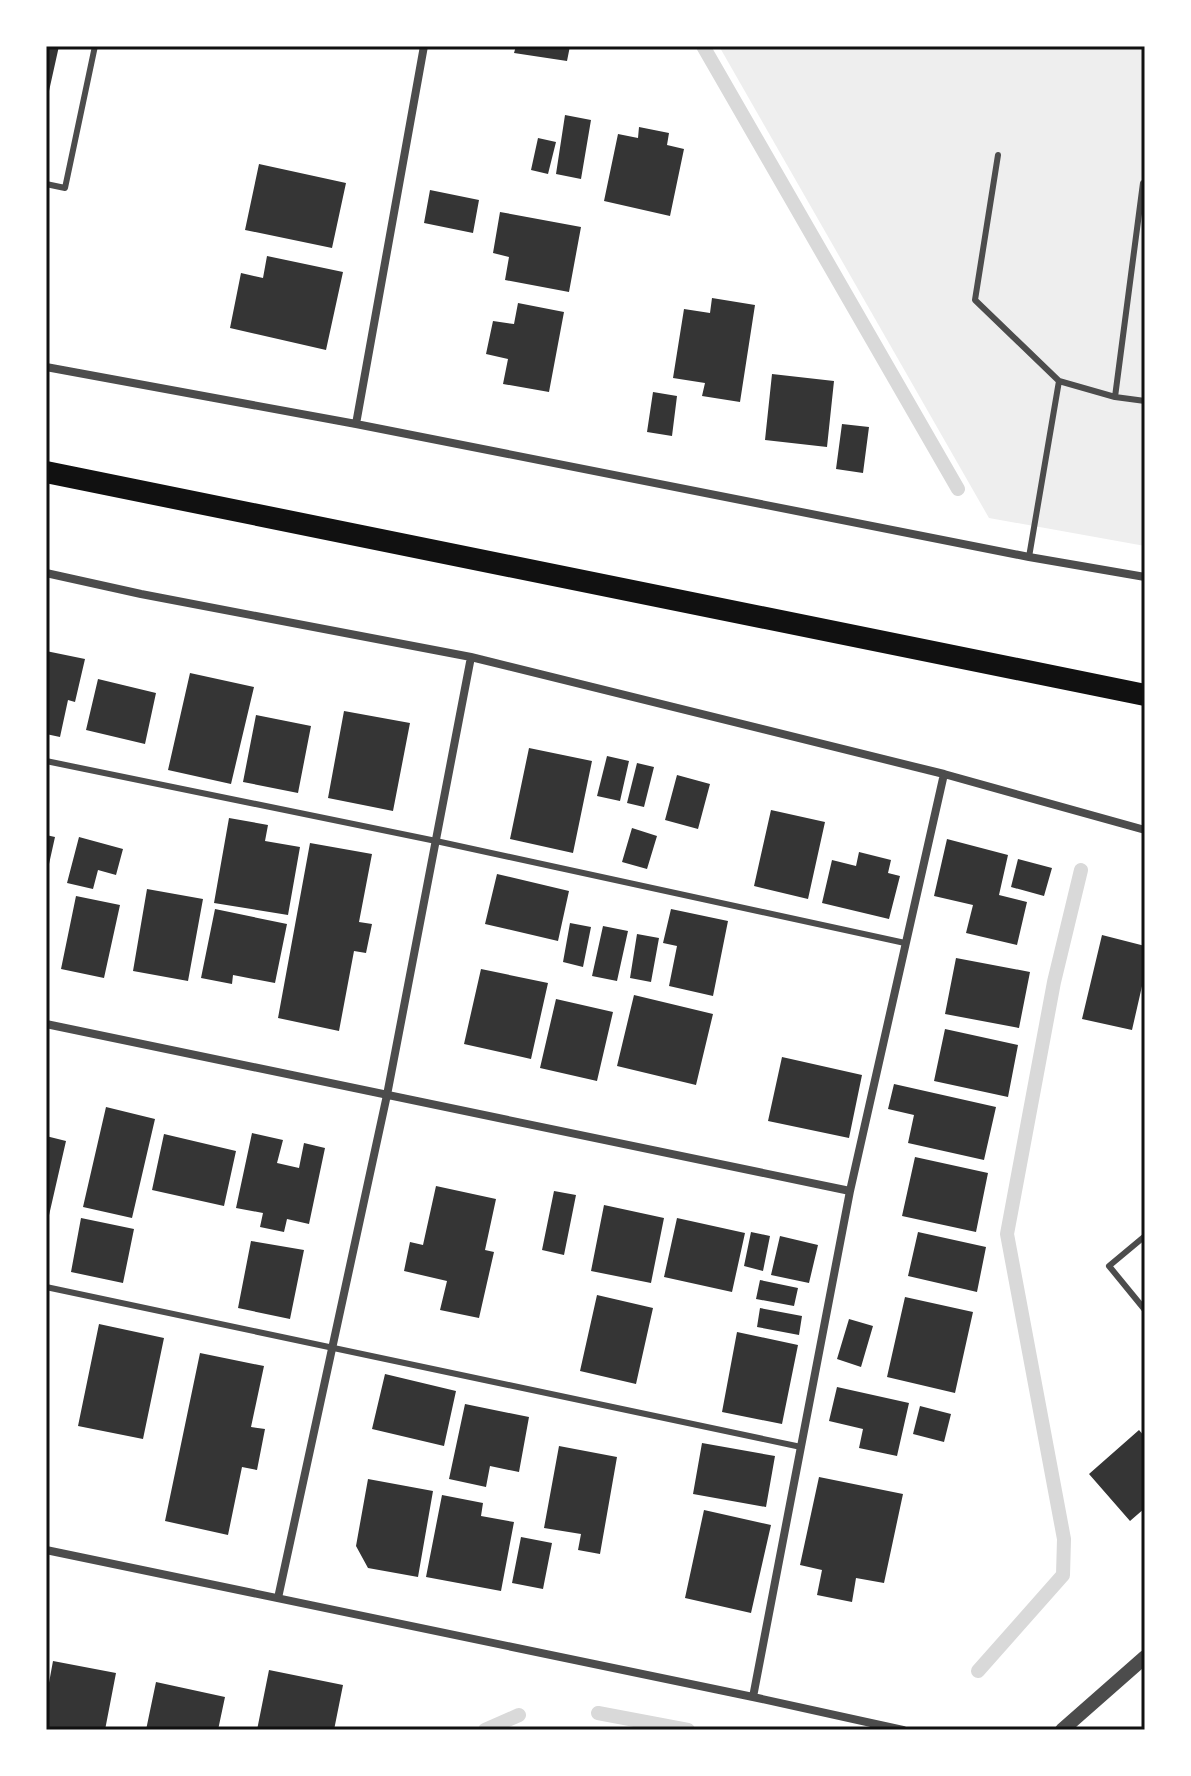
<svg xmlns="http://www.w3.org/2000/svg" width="1191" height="1776" viewBox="0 0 1191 1776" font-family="'Source Sans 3',sans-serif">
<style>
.green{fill:#eee}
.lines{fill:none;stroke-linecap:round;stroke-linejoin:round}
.stream{stroke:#d9d9d9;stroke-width:14}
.building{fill:#353535}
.service{stroke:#4c4c4c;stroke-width:6}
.minor{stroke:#4c4c4c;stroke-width:8}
.tertiary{stroke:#4c4c4c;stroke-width:14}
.trunk{stroke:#111;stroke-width:22}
.neatline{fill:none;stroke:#111;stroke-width:3}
</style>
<rect width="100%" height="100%" fill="#fff"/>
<path class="green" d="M719,46H1145V546L989,518Z"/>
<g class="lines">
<path class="stream" d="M703,46L958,489
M978,1671L1063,1575L1064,1539L1007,1234L1054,982L1081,870
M598,1713L688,1730
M485,1730L519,1715"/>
</g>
<path class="building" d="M46,46H59L47,100H46Z
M516,46H570L567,61L514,53Z
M565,115L591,120L581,179L556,174Z
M639,127L669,133L667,145L684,149L670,216L604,201L618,134L638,138Z
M538,138L556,142L548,174L531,170Z
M259,164L346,183L332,248L245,230Z
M430,190L479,200L473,233L424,223Z
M500,212L581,227L569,292L505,280L509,257L493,253Z
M267,256L343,272L326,350L230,328L241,273L263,278Z
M712,298L755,305L740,402L702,396L705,383L673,378L684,309L710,313Z
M518,303L564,312L549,392L503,384L508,359L486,354L493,321L514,324Z
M772,374L834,381L827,447L765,440Z
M653,392L677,396L672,436L647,432Z
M842,424L869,427L863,473L836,469Z
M46,651L85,659L75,702L68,700L60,737L46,734Z
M190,673L254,687L231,784L168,770Z
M98,679L156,693L145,744L86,730Z
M344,711L410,723L393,811L328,798Z
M256,715L311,726L298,793L243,782Z
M529,748L592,761L573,853L510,839Z
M607,756L629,761L620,801L597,796Z
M637,763L654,767L644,807L627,803Z
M677,775L710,784L698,829L665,820Z
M771,810L825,822L808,899L754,886Z
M229,818L268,825L265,841L300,847L288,915L214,903Z
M632,828L657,836L647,869L622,862Z
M46,835L55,837L47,873H46Z
M79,837L123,849L116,875L98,870L93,889L67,883Z
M947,839L1008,855L999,895L1027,902L1017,945L966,933L973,905L934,896Z
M310,843L372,854L359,922L372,924L366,953L354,951L339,1031L278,1018Z
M859,852L891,860L888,873L900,876L889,919L822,903L832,860L856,866Z
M1018,859L1052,868L1044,896L1011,887Z
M497,874L569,891L558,941L485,924Z
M147,889L203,899L188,981L133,971Z
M76,896L120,905L104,978L61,969Z
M215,909L287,924L275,983L233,975L232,984L201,978Z
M671,909L728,921L713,996L669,986L677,946L663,943Z
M570,923L591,927L583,967L563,962Z
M603,926L628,931L617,981L592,976Z
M637,934L659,938L651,982L630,978Z
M1102,935L1145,946V973L1132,1030L1082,1019Z
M956,958L1030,972L1019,1028L945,1014Z
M481,969L548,983L531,1059L464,1044Z
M634,995L713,1014L696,1085L617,1066Z
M556,999L613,1012L597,1081L540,1068Z
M945,1029L1018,1045L1008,1097L934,1081Z
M782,1057L862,1075L849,1138L768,1121Z
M894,1084L996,1107L984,1160L908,1143L914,1115L888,1109Z
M106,1107L155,1119L132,1218L83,1207Z
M252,1133L283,1140L277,1163L299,1168L304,1143L325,1148L309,1224L287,1219L284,1232L260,1227L263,1213L236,1208Z
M164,1134L236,1151L224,1206L152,1190Z
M46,1136L66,1141L47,1224L46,1223Z
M915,1157L988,1173L976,1232L902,1216Z
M436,1186L496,1199L485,1250L494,1252L479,1318L440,1310L447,1281L404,1271L410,1242L423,1245Z
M554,1191L576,1195L564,1255L542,1250Z
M604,1205L664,1218L651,1283L591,1271Z
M81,1218L134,1229L123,1283L71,1272Z
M677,1218L745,1233L732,1292L664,1277Z
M751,1232L770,1236L763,1271L744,1266Z
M918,1232L986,1247L977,1292L908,1276Z
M780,1236L818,1245L809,1283L771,1275Z
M251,1241L304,1250L290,1319L238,1308Z
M760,1280L798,1288L794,1306L756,1299Z
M597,1295L653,1308L636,1384L580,1371Z
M905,1297L973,1312L955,1393L887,1377Z
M760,1308L802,1316L799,1335L757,1327Z
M849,1319L873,1326L861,1367L837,1359Z
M99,1324L164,1338L143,1439L78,1426Z
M737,1332L798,1345L782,1424L722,1412Z
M200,1353L264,1366L251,1427L265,1429L257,1470L242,1467L228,1535L165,1521Z
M385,1374L456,1391L444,1446L372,1429Z
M837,1387L909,1403L897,1456L859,1448L863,1429L829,1421Z
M465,1404L529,1417L519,1472L490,1466L486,1487L449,1479Z
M920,1406L951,1414L944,1442L913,1434Z
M1139,1430L1145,1437V1508L1130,1521L1089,1474Z
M702,1443L775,1456L766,1507L693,1494Z
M559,1446L617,1457L600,1554L578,1550L581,1534L544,1528Z
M819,1477L903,1494L884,1583L856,1578L852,1602L817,1595L822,1570L800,1565Z
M368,1479L433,1491L418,1577L368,1568L356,1546Z
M442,1495L483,1503L481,1516L514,1522L501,1591L426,1577Z
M704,1510L771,1525L751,1613L685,1598Z
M521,1537L552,1543L543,1589L512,1583Z
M53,1661L116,1673L105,1730H46V1699Z
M269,1670L343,1685L334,1730H257Z
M156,1682L225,1697L218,1730H146Z"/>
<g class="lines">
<path class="service" d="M998,155L975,300L1059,381
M46,184L65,188L95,46
M1115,397L1145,401
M1029,557L1059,381L1115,397L1143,183
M46,761L436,841L905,943
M1145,1236L1109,1266L1145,1310
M46,1287L801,1447"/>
<path class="minor" d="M46,367L356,424L1029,557L1145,577
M356,424L424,46
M46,573L141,594L471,657L944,774L1145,830
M46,1024L850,1191
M46,1550L753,1697L903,1730
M278,1598L387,1095L471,657
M753,1697L850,1191L944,774"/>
<path class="tertiary" d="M1062,1730L1145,1657"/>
<path class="trunk" d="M46,472L1145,695"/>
</g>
<rect width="1191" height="1776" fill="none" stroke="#ffffff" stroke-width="96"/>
<rect x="48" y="48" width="1095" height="1680" class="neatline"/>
</svg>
